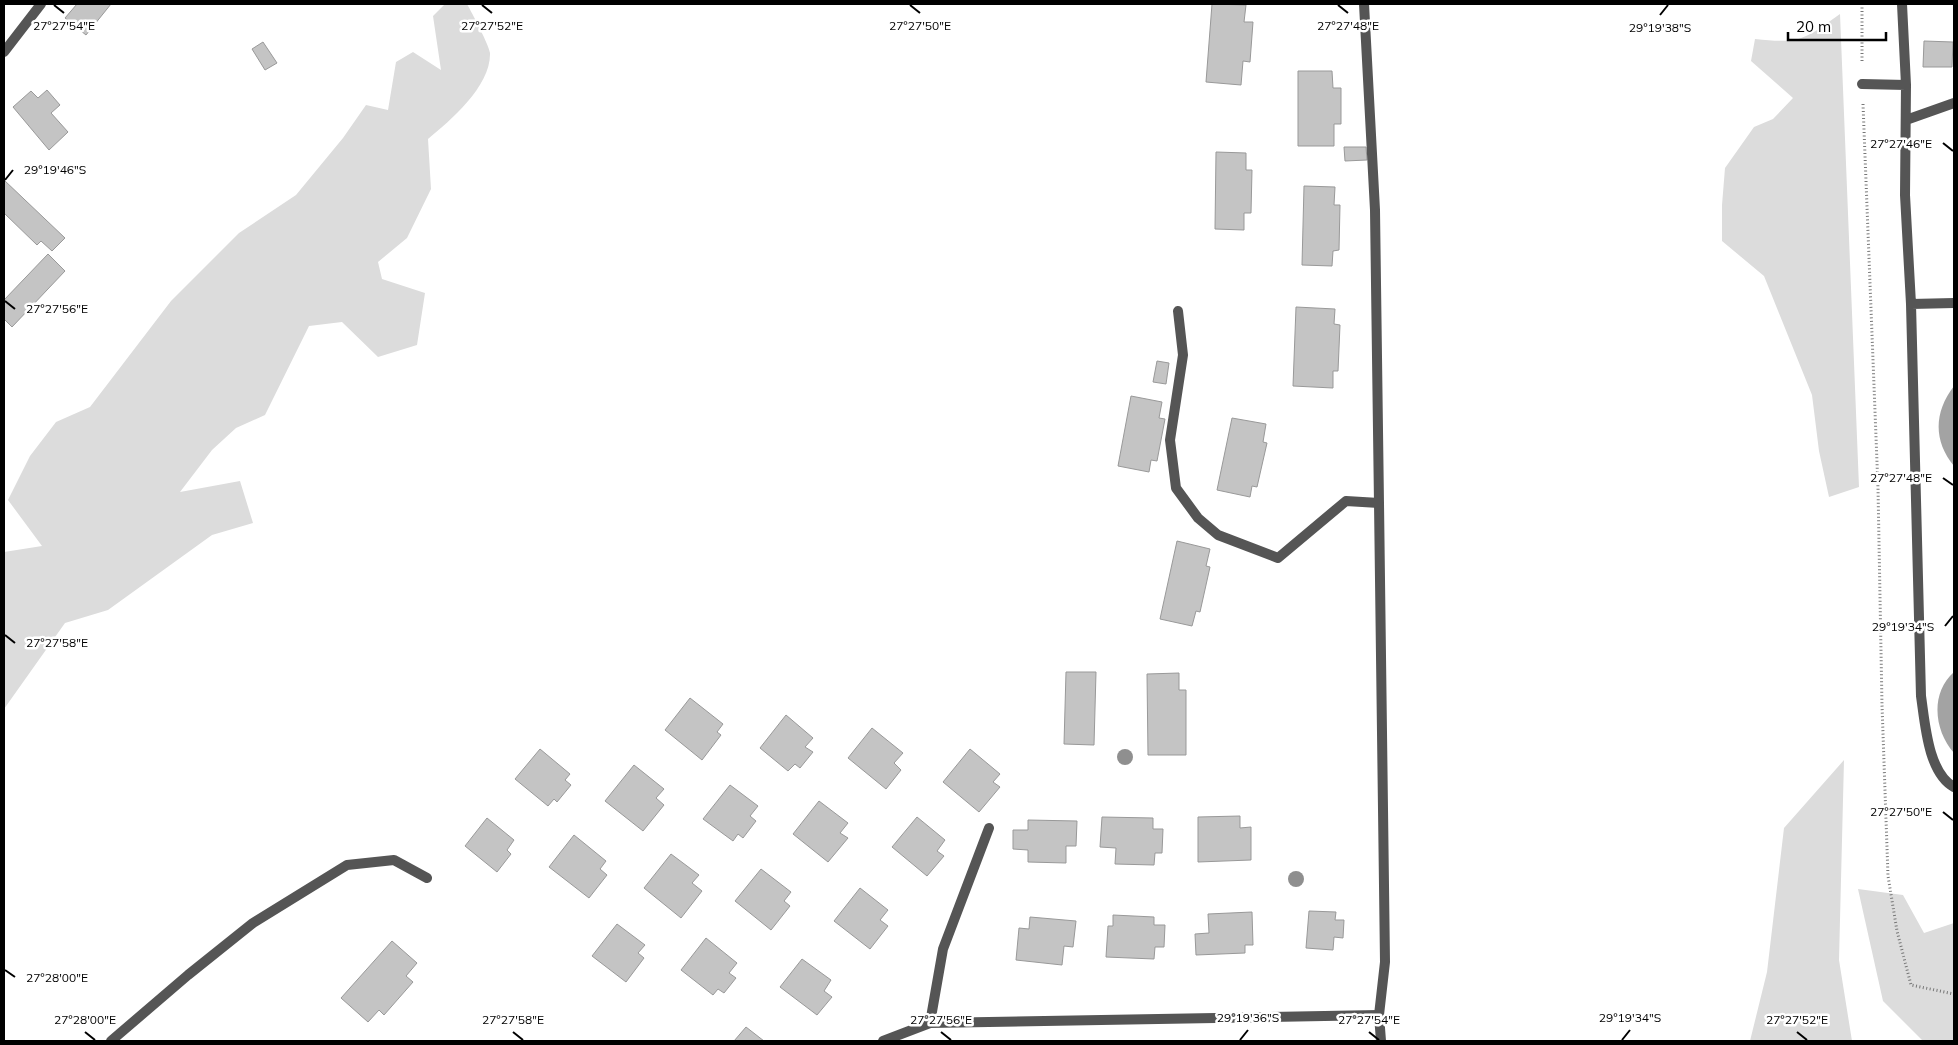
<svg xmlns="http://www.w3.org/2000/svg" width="1958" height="1045" viewBox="0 0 1958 1045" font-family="Mulish,sans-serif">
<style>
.green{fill:#dcdcdc}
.water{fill:#a3a3a3}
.building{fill:#c4c4c4;stroke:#999}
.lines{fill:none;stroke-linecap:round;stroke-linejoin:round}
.path{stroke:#777;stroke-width:3;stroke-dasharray:1 2.5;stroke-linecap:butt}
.service{stroke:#555;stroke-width:10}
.minor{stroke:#555;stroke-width:10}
.tree{fill:#8f8f8f}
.ticks{fill:none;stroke:#000;stroke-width:2}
.ticks-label{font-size:12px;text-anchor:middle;fill:#000;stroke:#fff;stroke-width:5;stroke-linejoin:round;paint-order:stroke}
</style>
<rect width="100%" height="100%" fill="#fff"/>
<path class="green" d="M445,4H467C472,13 489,45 490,53C491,86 451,120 428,139L431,189L407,238L378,262L382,279L425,293L417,345L378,357L342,322L309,326L265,415L236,428L212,450L180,492L240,481L253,523L212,535L108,610L65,623L4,709V552L42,546L8,500L30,456L56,422L90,407L171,301L239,233L296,195L343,138L366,105L388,110L396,62L413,52L441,70L433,16Z
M1840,14L1859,487L1829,497L1819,451L1812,395L1764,276L1722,241V205L1725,168L1754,127L1773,119L1793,98L1751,61L1755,39C1800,44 1804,40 1840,14Z
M1844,760L1839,960L1852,1041H1750L1767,972L1784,828Z
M1858,889L1903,895L1924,933L1954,923V1041H1920L1922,1040L1883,1001Z"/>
<path class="water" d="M1954,386V466C1933,441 1934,412 1954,386Z
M1954,672V753C1934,731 1930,693 1954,672Z"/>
<path class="building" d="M77,4H111L86,35L65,18Z
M1212,4L1246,5L1244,22H1253L1250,62L1243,61L1241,85L1206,82Z
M1924,41L1953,42L1952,67H1923Z
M263,42L277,63L265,70L252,49Z
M1298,71H1332L1333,88H1341V124H1334V146H1298Z
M47,90L60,105L51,113L68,132L49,150L13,107L31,91L38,98Z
M1344,147H1366L1367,160L1345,161Z
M1216,152L1246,153V170H1252L1251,213H1244V230L1215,229Z
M4,180L65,238L52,251L41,241L37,245L4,213Z
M1304,186L1335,187L1334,205H1340L1339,250L1333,251L1332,266L1302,265Z
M48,254L65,271L12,327L4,319V300Z
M1296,307L1335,309L1334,324L1340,325L1338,371H1333V388L1293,386Z
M1157,361L1169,363L1166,384L1153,382Z
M1131,396L1162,402L1159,418L1165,419L1157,461L1151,460L1149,472L1118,466Z
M1232,418L1266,424L1263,442L1267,443L1257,487L1252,486L1250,497L1217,490Z
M1177,541L1210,549L1206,566L1210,567L1200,612L1196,611L1192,626L1160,619Z
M1066,672H1096L1094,745L1064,744Z
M1179,673V690H1186V755H1148L1147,674Z
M690,698L723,724L717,732L721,735L702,760L665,730Z
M786,715L813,738L805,747L813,752L800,768L795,764L788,771L760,748Z
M872,728L903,753L894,763L901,770L886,789L848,758Z
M540,749L570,774L565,780L571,785L557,802L554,799L548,806L515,779Z
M970,749L1000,774L993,782L1000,787L979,812L943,782Z
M634,765L664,789L656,798L664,805L643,831L605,801Z
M730,785L758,806L750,816L756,821L743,838L738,834L733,841L703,819Z
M819,801L848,823L840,833L848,838L828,862L793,834Z
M1240,816V828L1251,827V860L1198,862V817Z
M917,817L945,840L937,851L944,856L927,876L892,847Z
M1102,817L1153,818V829H1163L1162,853H1155L1154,865L1115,864L1116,848L1100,847Z
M487,818L514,840L507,850L511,854L497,872L465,846Z
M1028,820L1077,821L1076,846H1066V863L1028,862V850L1013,849V830H1028Z
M574,835L606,861L600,869L607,875L589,898L549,867Z
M671,854L699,875L692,883L702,891L681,918L644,888Z
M761,869L791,892L784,901L790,906L771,930L735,901Z
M860,888L888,910L880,920L888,926L870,949L834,921Z
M1309,911L1336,912L1335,920H1344L1343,938L1334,937L1333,950L1306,948Z
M1252,912L1253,945H1245V953L1196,955L1195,934L1209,933L1208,914Z
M1113,915L1154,917V925H1165L1164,947H1155L1154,959L1106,957L1108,926H1113Z
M1030,917L1076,921L1073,947L1064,946L1062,965L1016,960L1019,928L1029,929Z
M617,924L645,945L638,953L644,958L626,982L592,956Z
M706,938L737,963L729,973L736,978L724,993L718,989L713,995L681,970Z
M392,941L417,963L406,976L413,982L384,1015L379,1010L368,1022L341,998Z
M802,959L831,980L824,991L832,997L817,1015L780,987Z
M746,1027L764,1041H734Z"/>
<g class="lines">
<path class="path" d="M1862,4V63
M1863,104L1878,488L1882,705L1888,876L1897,931L1911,985L1954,994"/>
<path class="service" d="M1364,4L1375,210L1379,503
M1902,4L1906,85L1905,195L1911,304L1921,696C1925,723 1928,773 1954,787
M1862,84L1906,85
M1906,120L1954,103
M1911,304L1954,303
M1178,311L1183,355L1170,440L1176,488L1198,518L1218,535L1278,558L1346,501L1379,503L1385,962L1379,1015
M930,1023L943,949L989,828
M111,1041L188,975L253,923L347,865L394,860L427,878"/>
<path class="minor" d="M4,52L41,4
M883,1041L930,1023L1379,1015L1381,1041"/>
</g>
<g class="tree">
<circle cx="1125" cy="757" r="8"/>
<circle cx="1296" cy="879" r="8"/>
</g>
<path class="ticks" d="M54,5L64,13M482,5L492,13M910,5L920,13M1338,5L1348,13M1660,15L1668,5M1943,143L1953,151M5,180L13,170M5,301L15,309M1943,478L1953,485M1945,626L1953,616M5,635L15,643M1943,812L1953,820M5,970L15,977M85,1032L95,1040M513,1032L523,1040M941,1032L951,1040M1369,1032L1379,1040M1797,1032L1807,1040M1240,1040L1248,1030M1622,1040L1630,1030"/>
<g class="ticks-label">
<text x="64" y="30">27°27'54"E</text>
<text x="492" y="30">27°27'52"E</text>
<text x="920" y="30">27°27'50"E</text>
<text x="1348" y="30">27°27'48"E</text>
<text x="1660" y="32">29°19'38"S</text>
<text x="1901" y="148">27°27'46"E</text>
<text x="55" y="174">29°19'46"S</text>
<text x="57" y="313">27°27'56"E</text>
<text x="1901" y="482">27°27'48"E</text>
<text x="1903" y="631">29°19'34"S</text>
<text x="57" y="647">27°27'58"E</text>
<text x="1901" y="816">27°27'50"E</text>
<text x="57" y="982">27°28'00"E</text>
<text x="1248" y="1022">29°19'36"S</text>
<text x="1630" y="1022">29°19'34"S</text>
<text x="85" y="1024">27°28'00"E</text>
<text x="513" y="1024">27°27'58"E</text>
<text x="941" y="1024">27°27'56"E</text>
<text x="1369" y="1024">27°27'54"E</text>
<text x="1797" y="1024">27°27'52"E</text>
</g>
<rect width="1958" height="1045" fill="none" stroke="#000000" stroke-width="10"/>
<path d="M1788 32v8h98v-8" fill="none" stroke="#000000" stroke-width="2.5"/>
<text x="1796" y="32" font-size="15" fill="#000000" stroke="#ffffff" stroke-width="4" paint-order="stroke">20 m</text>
</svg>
